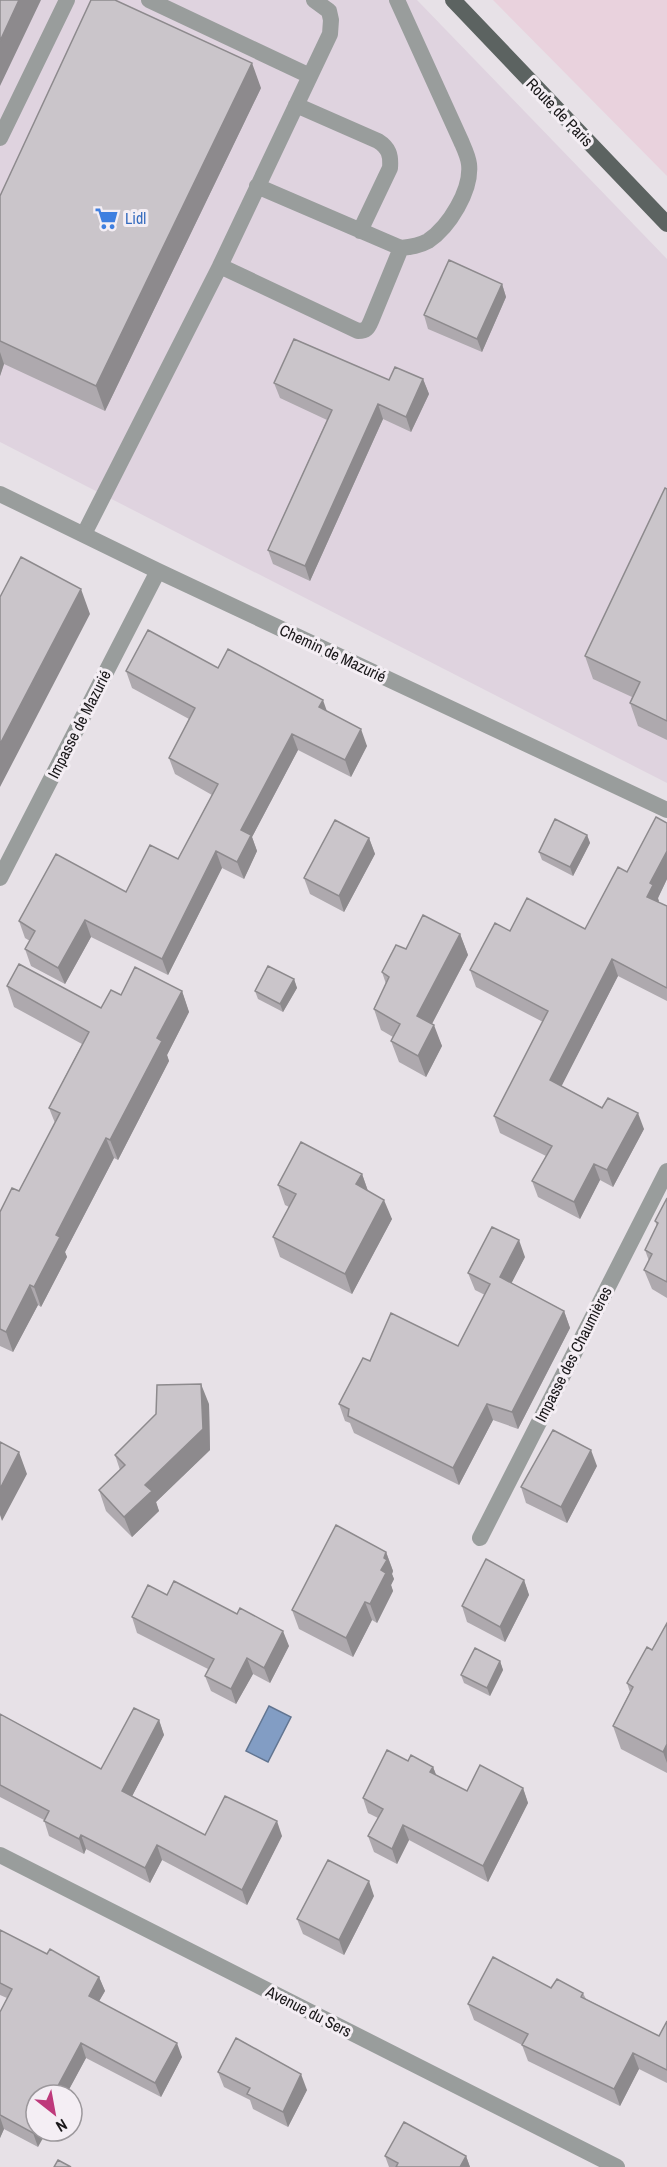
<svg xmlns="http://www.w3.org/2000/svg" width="667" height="2167" viewBox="0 0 667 2167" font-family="'Archivo Narrow',sans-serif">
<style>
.built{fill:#dfd3df}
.industrial{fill:#e9d2dd}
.water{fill:#829dc4;stroke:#627591;stroke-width:1.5}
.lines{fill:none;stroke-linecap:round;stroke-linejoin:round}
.service{stroke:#999d9c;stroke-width:16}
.minor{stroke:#999d9c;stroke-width:16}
.tertiary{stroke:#999d9c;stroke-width:16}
.primary{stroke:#5c6361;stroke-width:16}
.wall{fill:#aea9ae}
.shaded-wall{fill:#8d8a8d}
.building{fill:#cac5ca;stroke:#8d8a8d;stroke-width:1.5}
.labels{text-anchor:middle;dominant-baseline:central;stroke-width:6;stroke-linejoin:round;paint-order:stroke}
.street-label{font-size:16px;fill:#191719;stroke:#f4eef4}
.shop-label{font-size:16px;fill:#366cbe;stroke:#f4eef4;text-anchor:start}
</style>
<rect width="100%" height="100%" fill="#e7e1e7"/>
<path class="built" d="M0,0H417L667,259V783L0,442Z"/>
<path class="industrial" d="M493,0H667V176Z"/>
<path class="water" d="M269,1706L291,1717L268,1762L246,1751Z"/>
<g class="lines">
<path class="service" d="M149,0L310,76
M296,105L378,141C389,148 391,155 390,168L360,231
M0,138L67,0
M257,186L401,248C411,247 419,246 428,241C449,227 472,190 469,164C468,156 464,148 461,141L397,0
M220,266L358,331C366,331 368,328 371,321L401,248
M84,534L220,266L330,34L331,20L329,11L314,0"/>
<path class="minor" d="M0,494L158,571L667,810
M0,878L158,571
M480,1538L667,1171"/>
<path class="tertiary" d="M0,1855L617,2167"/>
<path class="primary" d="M453,0L667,224"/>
</g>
<path class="wall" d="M261,88L105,411L4,364L0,376V196Z
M502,284L506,297L482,352L428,329L424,315Z
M423,379L429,394L411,432L383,419L310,581L273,564L268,550L327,420L280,398L274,383Z
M667,489V740L638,726L630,703L632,697L593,679L585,656Z
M218,668L326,710L367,746L351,777L298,750L252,837L257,851L244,879L222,868L168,975L91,937L65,984L31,966L25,949L30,941L25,938L19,921L126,892L178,859L212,795L175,774L169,758L189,719L132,688L126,671Z
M667,823V879L658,898V902L667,906V1001L618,976L561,1086L644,1129L613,1187L600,1180L580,1219L538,1197L532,1181L546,1156L500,1133L494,1116L543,1022L476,987L470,970L510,931L585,929L627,872Z
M587,835L590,843L573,876L542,860L539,852Z
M369,838L375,854L344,912L310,894L304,878Z
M460,934L468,955L432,1024L442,1046L426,1077L399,1062L391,1041L393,1037L381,1030L374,1009L386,984L382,972L406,949Z
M294,979L297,988L283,1012L258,999L255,991Z
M7,986L101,1008L121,995L182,991L189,1012L167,1055L169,1061L118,1160L114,1158L65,1252L67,1257L41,1307L38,1305L13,1352L0,1346V1212L19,1191L55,1123L49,1108L82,1044L14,1007Z
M362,1174L368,1191L392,1219L352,1294L280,1257L273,1237L289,1207L285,1205L278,1185Z
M667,1198V1298L652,1289L644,1270L649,1261L645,1250L657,1226L655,1221Z
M525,1257L511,1283L564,1311L570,1328L518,1429L493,1420L459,1485L354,1433L350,1423L345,1421L339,1404L370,1361L458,1346L485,1295L475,1290L468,1273Z
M209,1404L210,1450L156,1502L159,1511L132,1537L106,1511L99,1490L120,1470L115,1455Z
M597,1466L567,1523L526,1503L521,1487Z
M386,1552L393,1571L392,1574L394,1579L391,1585L393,1591L377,1623L372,1620L353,1657L299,1629L292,1610Z
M524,1580L529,1595L505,1642L467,1622L462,1606Z
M167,1595L289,1646L270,1683L253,1674L236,1704L211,1691L205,1676L208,1669L137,1633L132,1617Z
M667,1623V1773L621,1749L613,1726L630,1692L627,1683L652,1650Z
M500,1661L503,1670L490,1696L464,1683L461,1675Z
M0,1714L101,1769L159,1720L164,1735L132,1796L205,1835L282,1836L247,1905L162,1860L150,1883L86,1849L84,1854L49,1836L44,1820L0,1797Z
M408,1761L433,1767L436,1775L467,1791L523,1788L528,1803L488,1882L409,1840L397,1864L374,1852L368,1836L378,1818L368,1813L363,1798Z
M374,1896L344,1955L303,1934L297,1919Z
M0,1930L47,1954L99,1977L105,1991L99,2001L182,2057L161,2097L86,2058L66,2095H36L38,2147L4,2129L0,2138V2012L7,1998L0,1995Z
M551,1988L583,1993L586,1999L659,2036L667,2021V2083L639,2069L620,2106L528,2061L522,2045L474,2020L468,2004Z
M218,2072L307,2090L288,2127L253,2109L250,2100L224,2087Z
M385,2156H466L470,2167H389Z"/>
<path class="shaded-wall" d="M19,0H41L0,86V41Z
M252,63L261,88L105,411L96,386Z
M502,284L506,297L482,352L477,339Z
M0,352L4,364L0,376Z
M423,379L429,394L411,432L406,417Z
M378,404L383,419L310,581L305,566Z
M81,589L90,614L0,787V744Z
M323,700L329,717L319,707Z
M361,729L367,746L351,777L345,760Z
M292,734L298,750L252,837L257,851L244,879L237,862L241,830Z
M587,835L590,843L573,876L570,867Z
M369,838L375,854L344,912L339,896Z
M216,851L222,868L168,975L162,959Z
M667,851V879L658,898L659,901L653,913L647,897L650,883Z
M85,920L91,937L65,984L58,968Z
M460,934L468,955L425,1037L417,1016Z
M612,959L618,976L556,1097L550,1080Z
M294,979L297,988L283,1012L280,1004Z
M182,991L189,1012L167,1055L169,1061L118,1160L110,1140L157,1038Z
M434,1025L442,1046L426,1077L418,1056Z
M638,1113L644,1129L613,1187L607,1170Z
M106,1138L114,1158L65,1252L67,1257L41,1307L34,1287L56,1235Z
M594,1164L600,1180L580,1219L574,1202Z
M362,1174L369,1194L356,1184Z
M384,1200L392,1219L352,1294L345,1274Z
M519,1240L525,1257L506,1294L500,1277Z
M30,1285L38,1305L13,1352L6,1332Z
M564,1311L570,1328L518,1429L512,1412Z
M201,1384L209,1404L210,1450L156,1502L159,1511L132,1537L124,1517L145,1485Z
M487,1404L493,1420L459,1485L453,1468Z
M591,1450L597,1466L567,1523L561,1507Z
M19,1452L27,1474L2,1521L0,1515V1489Z
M386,1552L393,1571L392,1574L394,1579L391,1585L393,1591L377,1623L370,1604L384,1558Z
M524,1580L529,1595L505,1642L500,1627Z
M365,1602L372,1620L353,1657L346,1638Z
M283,1631L289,1646L270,1683L264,1668Z
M247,1658L253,1674L236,1704L231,1689Z
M500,1661L503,1670L490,1696L487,1688Z
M159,1720L164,1735L127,1806L122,1791Z
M667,1744V1763L663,1752Z
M433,1767L439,1782L430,1772Z
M523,1788L528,1803L488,1882L483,1866Z
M277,1821L282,1836L247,1905L242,1890Z
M403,1825L409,1840L397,1864L392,1849Z
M81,1835L86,1849L84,1854L79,1839Z
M157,1845L162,1860L150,1883L145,1868Z
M369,1881L374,1896L344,1955L339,1940Z
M99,1977L105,1991L94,2010L89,1996Z
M81,2043L86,2058L66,2095H53Z
M177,2043L182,2057L161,2097L155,2083Z
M633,2053L639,2069L620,2106L614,2089Z
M301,2074L307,2090L288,2127L283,2112Z
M0,2117L4,2129L0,2138Z
M36,2127V2131H47L38,2147L33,2133Z
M466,2156L470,2167H460Z"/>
<path class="building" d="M0,0H19L0,41Z
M91,0H115L252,63L96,386L0,341V196Z
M449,260L502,284L477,339L424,315Z
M294,339L389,380L395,367L423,379L406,417L378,404L305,566L268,550L332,410L274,383Z
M665,488L667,489V721L630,703L640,682L585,656Z
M21,557L81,589L0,744V597Z
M148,630L218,668L228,649L323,700L319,707L361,729L345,760L292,734L241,830L251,835L237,862L216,851L162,959L85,920L58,968L25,949L35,931L19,921L56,854L126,892L150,845L178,859L218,784L169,758L195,708L126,671Z
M656,817L667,823V851L650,883L653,885L647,897L667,906V988L612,959L550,1080L602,1108L608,1098L638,1113L607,1170L594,1164L574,1202L532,1181L552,1146L494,1116L548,1011L470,970L495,923L510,931L527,898L585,929L618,867L627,872Z
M555,819L587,835L570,867L539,852Z
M335,820L369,838L339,896L304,878Z
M423,915L460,934L417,1016L434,1025L418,1056L391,1041L400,1024L374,1009L389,977L382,972L396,945L406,949Z
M19,964L101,1008L111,990L121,995L135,967L182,991L157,1038L162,1041L110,1140L106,1138L56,1235L60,1237L34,1287L30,1285L6,1332L0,1329V1212L12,1188L19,1191L60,1113L49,1108L89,1032L7,986Z
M268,966L294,979L280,1004L255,991Z
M301,1142L362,1174L356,1184L384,1200L345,1274L273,1237L296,1194L278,1185Z
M667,1198V1282L644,1270L652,1254L645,1250L658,1223L655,1221Z
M492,1227L519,1240L500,1277L564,1311L512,1412L487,1404L453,1468L348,1416L349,1409L339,1404L363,1358L370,1361L391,1313L458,1346L490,1284L468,1273Z
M201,1384L203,1429L145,1485L152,1491L124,1517L99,1490L125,1465L115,1455L156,1414L157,1385Z
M553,1430L591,1450L561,1507L521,1487Z
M0,1442L19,1452L0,1489Z
M336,1525L386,1552L384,1558L387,1560L381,1570L386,1573L370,1604L365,1602L346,1638L292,1610Z
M486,1559L524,1580L500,1627L462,1606Z
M174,1581L237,1614L240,1608L283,1631L264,1668L247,1658L231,1689L205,1676L214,1659L132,1617L148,1585L167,1595Z
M667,1623V1744L663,1752L613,1726L633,1687L627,1683L647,1647L652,1650Z
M475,1648L500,1661L487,1688L461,1675Z
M134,1708L159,1720L122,1791L205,1835L225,1796L277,1821L242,1890L157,1845L145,1868L81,1835L79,1839L44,1821L49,1811L0,1785V1714L101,1769Z
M387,1750L408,1761L411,1755L433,1767L430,1772L467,1791L480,1765L523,1788L483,1866L403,1825L392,1849L368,1836L383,1809L363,1798Z
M328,1860L369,1881L339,1940L297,1919Z
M0,1930L47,1954L50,1949L99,1977L89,1996L177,2043L155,2083L81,2043L53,2095H36V2127L33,2133L0,2115V2012L12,1989L0,1983Z
M493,1957L551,1988L557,1979L583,1993L581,1997L659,2036L667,2021V2070L633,2053L614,2089L522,2045L528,2034L468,2004Z
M236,2038L301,2074L283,2112L247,2094L250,2088L218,2072Z
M404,2122L466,2156L460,2167H396L398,2163L385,2156Z
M58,2160L71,2167H54Z"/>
<defs>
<symbol id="supermarket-bare" viewBox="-9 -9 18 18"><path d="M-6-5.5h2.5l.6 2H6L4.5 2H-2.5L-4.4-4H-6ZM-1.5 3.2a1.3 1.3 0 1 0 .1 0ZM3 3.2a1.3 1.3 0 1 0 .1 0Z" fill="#3f7fe0" stroke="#f4eef4" stroke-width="2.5" paint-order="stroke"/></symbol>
</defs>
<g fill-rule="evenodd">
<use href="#supermarket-bare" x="90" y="202" width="33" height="33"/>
</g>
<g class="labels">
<g class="street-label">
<text transform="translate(560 112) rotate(46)">Route de Paris</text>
<text transform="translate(333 653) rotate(25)">Chemin de Mazurié</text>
<text transform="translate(79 724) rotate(-63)">Impasse de Mazurié</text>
<text transform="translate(573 1354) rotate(-63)">Impasse des Chaumières</text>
<text transform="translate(309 2011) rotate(27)">Avenue du Sers</text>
</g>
<g class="shop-label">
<text x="125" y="218">Lidl</text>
</g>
</g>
<g transform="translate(54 2113) rotate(149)"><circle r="28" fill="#f4eef4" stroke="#9c989c" stroke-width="1.5"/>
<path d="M0-4.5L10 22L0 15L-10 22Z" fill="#be397b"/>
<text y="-9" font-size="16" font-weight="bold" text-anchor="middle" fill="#191719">N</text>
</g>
</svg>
